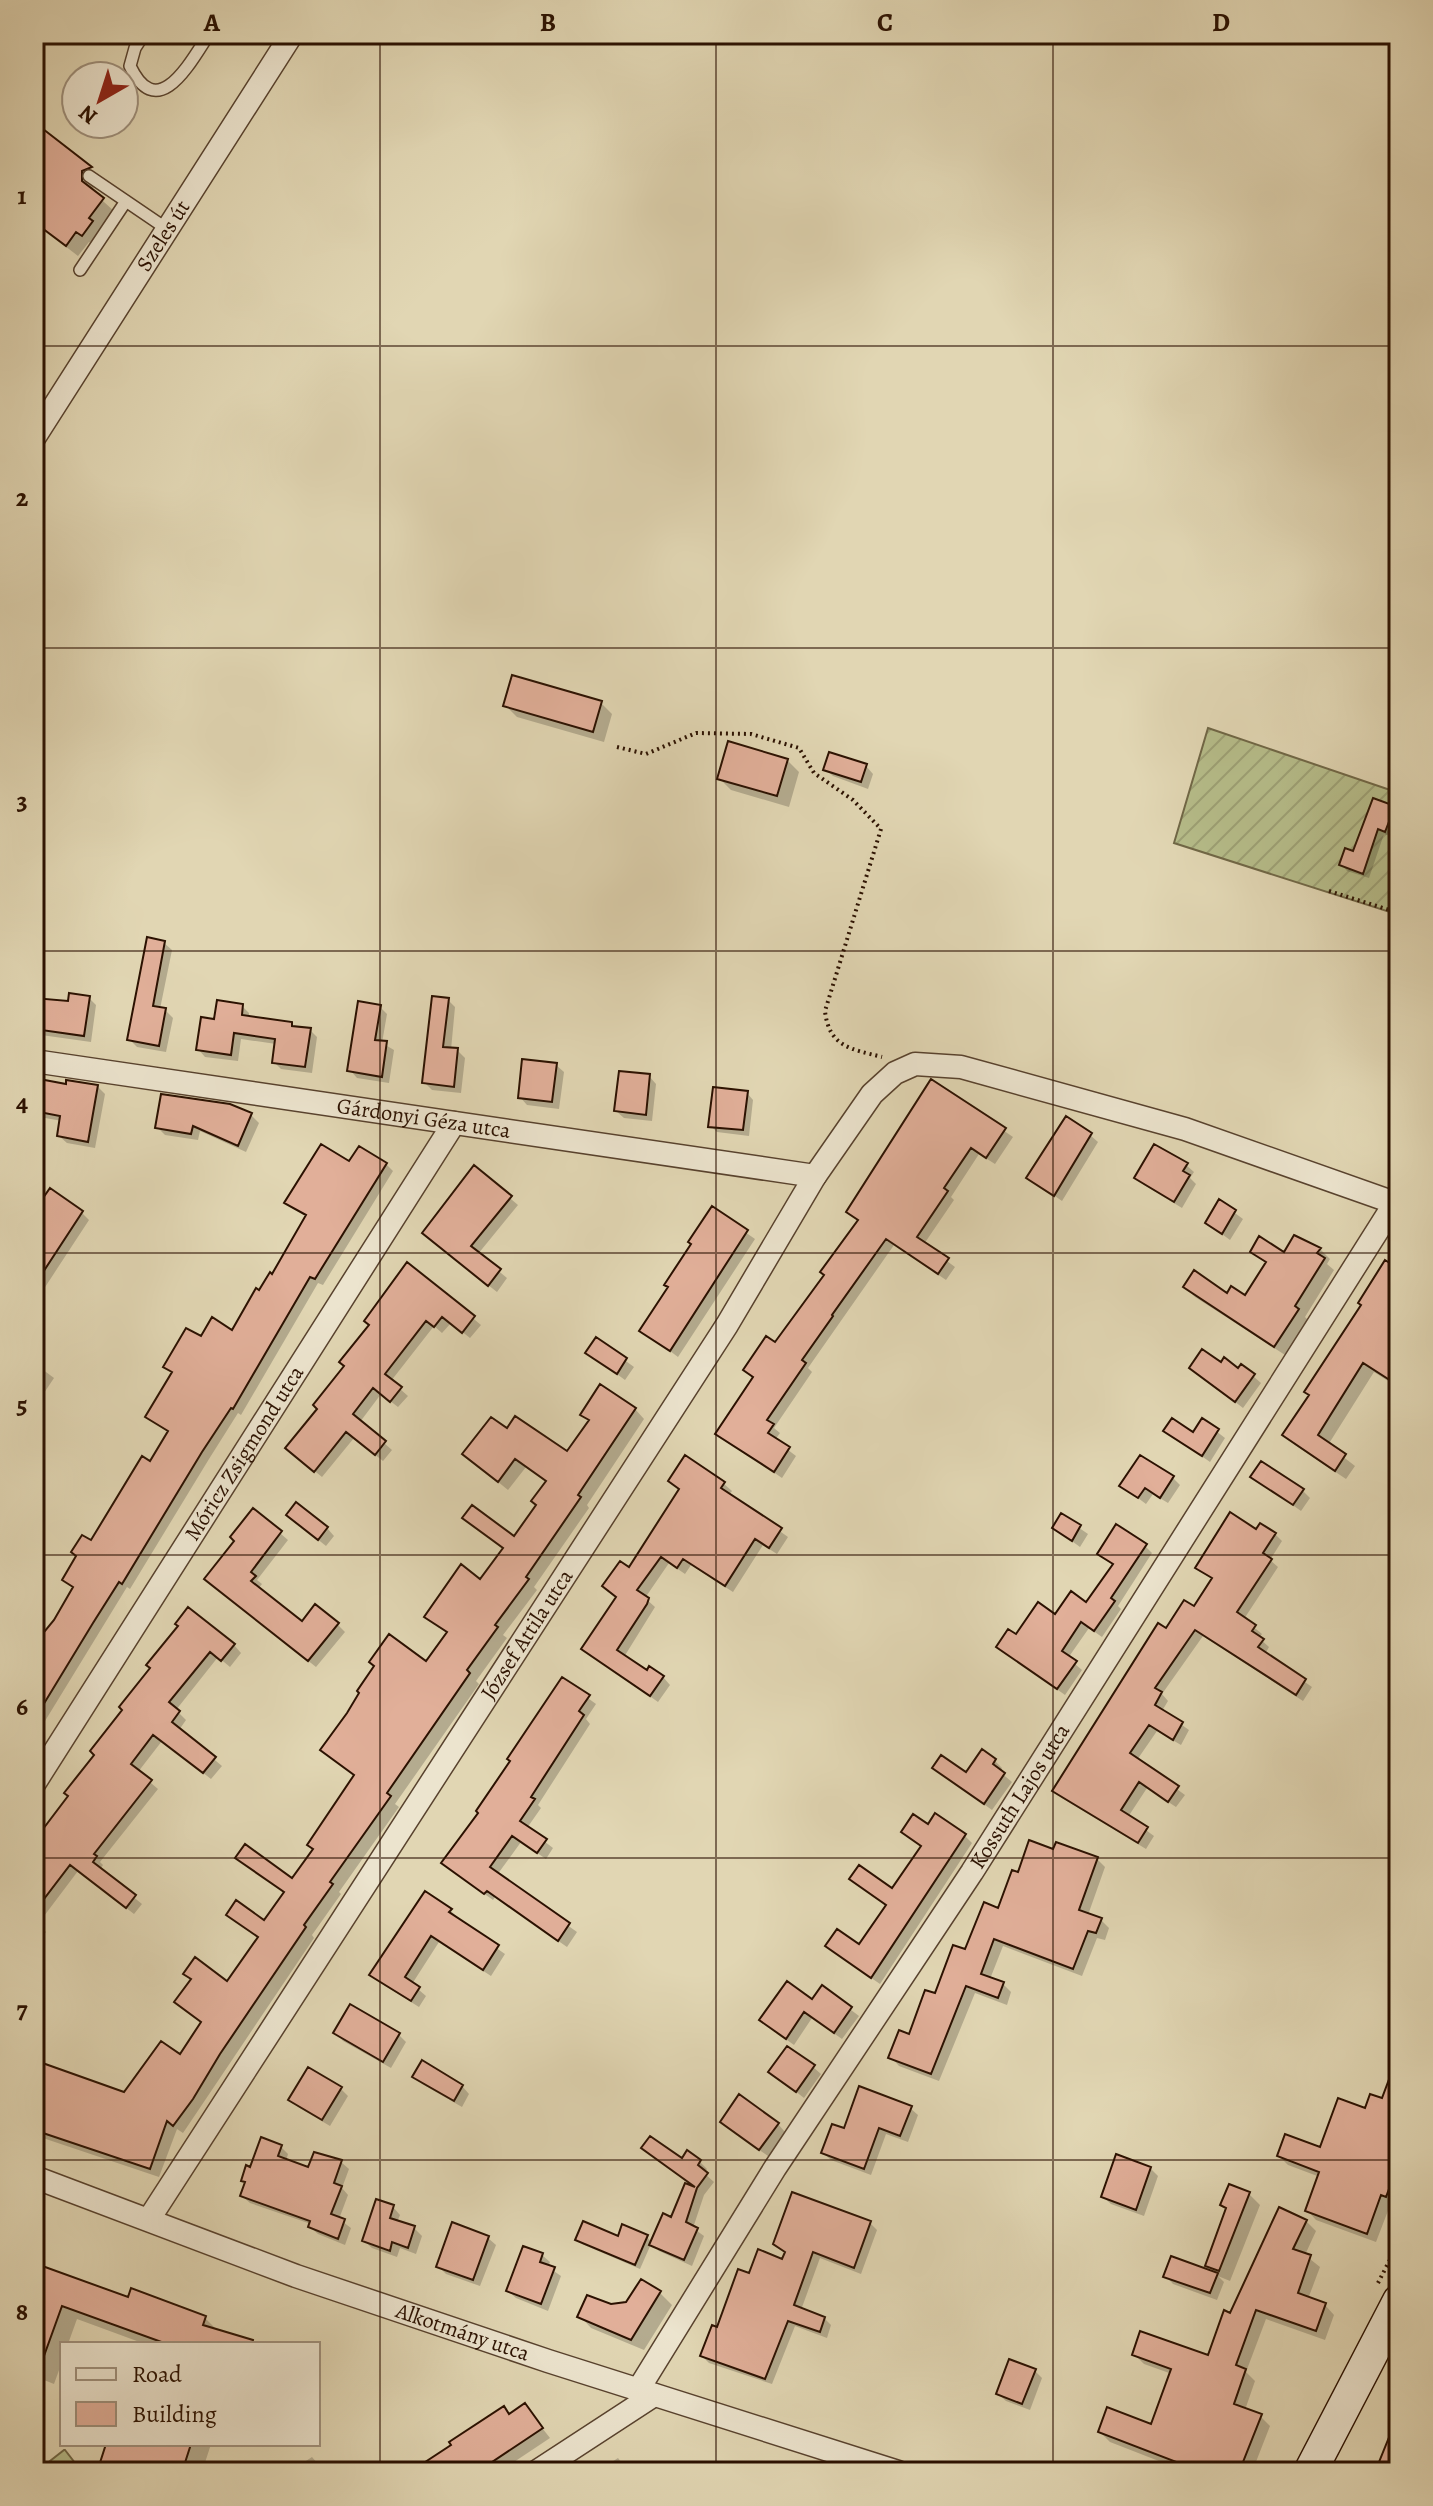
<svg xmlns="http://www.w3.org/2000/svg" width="1433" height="2506" viewBox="0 0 1433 2506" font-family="Alegreya,serif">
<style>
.green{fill:#b6bd8a;stroke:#706746;stroke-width:2}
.garden{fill:url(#garden-furrows);stroke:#706746;stroke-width:2}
.shadow{fill:#0003}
.building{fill:#e1af99;stroke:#2b1101;stroke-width:2}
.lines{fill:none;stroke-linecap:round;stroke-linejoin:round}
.lane-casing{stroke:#58422e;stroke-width:14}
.street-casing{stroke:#58422e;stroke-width:25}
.secondary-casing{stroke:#2b1101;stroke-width:35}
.path{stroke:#2b1101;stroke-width:4;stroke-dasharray:2 4;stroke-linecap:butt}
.lane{stroke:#ece4ce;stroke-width:11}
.street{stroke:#ece4ce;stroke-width:22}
.secondary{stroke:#ece4ce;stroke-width:32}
.grid{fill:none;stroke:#2b1101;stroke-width:2;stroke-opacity:0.55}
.labels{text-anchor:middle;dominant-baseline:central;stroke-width:7;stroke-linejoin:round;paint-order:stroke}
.street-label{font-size:22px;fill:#2b1101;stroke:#ece4ce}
.neatline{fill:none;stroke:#2b1101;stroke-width:3}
.grid-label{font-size:26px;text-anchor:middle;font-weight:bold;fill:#2b1101}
</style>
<defs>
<pattern id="garden-furrows" width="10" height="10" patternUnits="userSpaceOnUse" patternTransform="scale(2)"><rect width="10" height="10" fill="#b6bd8a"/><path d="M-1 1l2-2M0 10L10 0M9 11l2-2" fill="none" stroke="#9da175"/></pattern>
</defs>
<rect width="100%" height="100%" fill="#e1d6b3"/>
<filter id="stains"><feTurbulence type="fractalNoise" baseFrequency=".0025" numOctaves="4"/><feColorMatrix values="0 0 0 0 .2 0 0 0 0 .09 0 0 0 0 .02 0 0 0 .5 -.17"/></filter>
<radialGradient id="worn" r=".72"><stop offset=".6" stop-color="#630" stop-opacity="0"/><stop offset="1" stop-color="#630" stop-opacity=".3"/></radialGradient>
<path class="green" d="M65,2450L82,2472H36L64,2450Z"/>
<path class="garden" d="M1208,728L1399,793V915L1174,843Z"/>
<path class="shadow" d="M34,124L102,179L94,182L93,192L115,212L94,246L89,242L78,256L34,222Z
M601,703L612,714L604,742L517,717L506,706Z
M787,760L799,772L789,807L731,790L719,778Z
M866,766L873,774L868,789L833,776L825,769Z
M1394,808L1399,814L1390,836L1384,834L1369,878L1347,871L1342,865Z
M164,943L172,950L160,1009L165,1010L173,1018L166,1052L137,1047L129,1039Z
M34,975L45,983L43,1001L70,1003L89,998L96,1005L91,1042L34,1034Z
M448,1000L455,1007L451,1050H457L465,1058L461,1093L432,1090L424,1082Z
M242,1006L249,1013V1018L291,1024L295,1028L310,1030L317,1037L312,1073L281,1069L274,1062L276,1044L241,1039L238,1061L205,1057L198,1049L216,1021Z
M380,1007L387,1014L382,1043L394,1050L389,1083L357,1078L350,1070Z
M556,1065L564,1072L559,1109L527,1105L520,1097Z
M649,1076L656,1084L652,1121L624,1118L616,1111Z
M34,1080L67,1086H97L105,1094L95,1148L67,1143L59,1136L62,1121L34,1116Z
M933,1082L1013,1137L995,1164L979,1154L951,1197L954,1200L924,1244L955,1267L946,1280L894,1245L808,1368L812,1372L774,1428L780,1433L775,1440L796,1456L782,1478L718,1434L755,1379L746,1370L775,1344L826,1275L859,1222L849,1212Z
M747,1093L753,1100L749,1136L717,1132L711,1126Z
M251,1115L259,1123L246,1152L200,1131L198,1140L165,1135L157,1127Z
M1090,1135L1098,1142L1062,1201L1028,1177Z
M350,1164H386L393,1171L323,1285L318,1283L241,1415L238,1413L209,1459L130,1589L127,1587L34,1739V1627L46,1634L74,1589L64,1580L151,1464L169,1433L147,1417L173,1374L165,1367L202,1339L233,1332L273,1277L307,1217L287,1202Z
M1186,1165L1194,1172L1190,1178L1196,1184L1182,1208L1144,1185L1136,1178Z
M474,1168L518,1205L478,1254L507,1278L497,1292L432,1241Z
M1220,1202L1243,1219L1230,1240L1207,1223Z
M712,1209L755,1239L678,1357L642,1330L670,1288Z
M81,1212L89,1220L34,1304V1215Z
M1320,1249L1330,1259L1327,1264L1334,1270L1305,1317L1308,1320L1285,1355L1195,1297L1185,1287L1246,1297L1267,1264L1252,1252L1285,1255Z
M408,1264L481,1325L470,1338L451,1323L442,1333L434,1326L391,1381L408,1396L398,1407L381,1394L360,1422L392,1450L383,1461L354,1438L322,1477L295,1455Z
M1399,1271V1388L1374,1372L1328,1445L1355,1466L1346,1479L1295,1445L1285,1435Z
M34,1304L41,1311L34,1320Z
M597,1340L634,1367L625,1380L588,1353Z
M34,1363L54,1378L36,1405L34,1404Z
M1221,1365L1253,1376L1261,1383L1243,1408L1191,1368Z
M635,1409L644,1419L587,1505L589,1508L534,1587L537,1590L503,1635L507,1638L476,1681L479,1684L395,1804L399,1807L339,1892L341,1894L312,1935L314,1938L183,2133L177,2129L159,2177L34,2135V2062L125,2095L181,2057L203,2024L177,2002L192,1980L186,1974L228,1984L260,1939L229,1914L264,1923L285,1894L238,1857L293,1881L315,1850L356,1777L322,1750L427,1664L448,1634L427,1617L480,1582L504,1550L464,1518L514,1539L538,1506L548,1483L526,1467L508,1490L464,1454L507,1431L568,1454L590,1422L583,1414Z
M1203,1421L1225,1438L1210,1462L1166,1431L1194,1435Z
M686,1458L724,1484L732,1491L729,1495L788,1537L777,1554L763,1545L733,1592L691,1565L685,1574L669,1563L645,1598L655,1607L624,1657L647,1673L663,1677L670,1685L658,1702L583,1649L618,1598L629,1570L680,1490L671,1481Z
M1253,1477L1302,1490L1310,1498L1301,1511Z
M1173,1478L1180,1485L1168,1503L1153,1494L1146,1504L1122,1486Z
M253,1510L288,1540L257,1580L262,1584L258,1589L302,1624H337L345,1632L316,1667L214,1586Z
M1062,1516L1088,1534L1080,1547L1054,1528Z
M296,1522L327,1528L334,1536L326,1546Z
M1257,1532L1275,1534L1282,1541L1270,1560L1278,1567L1244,1619L1262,1634L1259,1638L1269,1647L1265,1654L1312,1687L1303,1701L1203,1636L1162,1694L1168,1701L1162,1711L1189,1730L1181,1745L1157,1731L1137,1760L1185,1795L1176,1807L1147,1788L1128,1817L1154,1836L1146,1849L1062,1798L1055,1791L1166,1631L1194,1609L1213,1580L1198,1567Z
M1145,1546L1152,1553L1118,1606L1121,1609L1102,1637L1089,1628L1068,1658L1082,1670L1065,1695L1006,1653L1016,1637L1087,1604L1114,1565L1100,1553Z
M234,1645L241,1653L230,1667L218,1657L176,1710L186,1720L179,1730L222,1766L211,1779L162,1741L138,1772L158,1789L100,1862L103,1865L100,1870L142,1904L134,1914L78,1871L38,1924L46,1932L34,1948V1857L153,1668L149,1665Z
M563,1680L596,1704L586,1719L590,1724L538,1805L541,1808L527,1828L553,1848L546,1859L521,1842L497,1875L577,1932L567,1947L495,1897L493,1900L451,1870L480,1813Z
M995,1761L1002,1768L1000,1772L1012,1782L992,1810L934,1768L966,1775Z
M903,1832L965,1836L972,1843L880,1984L835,1953L859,1947L888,1906L851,1879L893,1891L922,1847Z
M1054,1851L1097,1859L1105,1867L1088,1915L1101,1920L1109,1928L1105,1940L1097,1938L1082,1976L1003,1946L990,1979L1003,1984L1011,1992L1007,2005L975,1993L939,2081L899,2066L891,2057L910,2036L967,1952L1000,1910L1019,1875Z
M450,1910L458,1918L456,1920L505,1954L491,1976L439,1942L412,1984L426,1996L419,2007L379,1982L371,1975Z
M822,1988L859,2016L842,2039L812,2018L794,2045L769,2027L812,2002Z
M1399,2023V2047L1392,2040Z
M336,2033L399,2035L406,2042L391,2068L343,2041Z
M1399,2058V2195L1396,2205L1391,2203L1376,2242L1316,2220L1307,2210L1320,2177L1288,2165L1279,2156L1322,2149L1366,2110L1383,2101Z
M813,2067L821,2074L804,2098L771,2072Z
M414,2076L462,2086L469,2094L462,2107L422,2084Z
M341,2089L348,2096L330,2126L298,2107L291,2100Z
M910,2108L918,2115L908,2142L886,2134L871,2175L831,2160L823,2153L845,2131Z
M778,2124L785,2132L768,2156L730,2129Z
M280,2146L288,2154L286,2161L309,2169L341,2162L349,2169L342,2188L348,2195L339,2219L351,2228L345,2245L318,2234L310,2227L311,2224L250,2203L242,2196L246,2184L243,2180L251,2169Z
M644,2148L682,2161L700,2162L707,2169L704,2173L714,2182L704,2195L693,2228L704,2236L692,2266L659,2251L651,2244L640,2269L582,2244L578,2239L647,2237L652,2243L696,2190Z
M1150,2168L1158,2176L1144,2216L1111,2204L1103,2197Z
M1249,2194L1260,2205L1230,2281L1218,2276L1224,2282L1217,2300L1173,2284L1166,2276L1172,2259L1217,2275L1207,2265L1227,2209L1223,2205Z
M393,2207L400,2215L397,2222L414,2228L422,2236L416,2254L400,2248L397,2257L372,2248L364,2241Z
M1306,2221L1316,2231L1305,2255L1320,2267L1308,2299L1325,2305L1334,2315L1325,2340L1266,2319L1246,2372L1255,2381L1245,2410L1260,2416L1270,2426L1252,2472H1187L1110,2442L1100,2432L1152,2426L1172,2374L1144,2364L1134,2354L1209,2358L1231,2316Z
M870,2223L877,2230L861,2274L820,2258L801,2310L824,2318L831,2325L827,2338L795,2326L772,2384L709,2363L702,2356L750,2276Z
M488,2238L496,2245L480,2286L446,2274L438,2266Z
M542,2255L550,2262L548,2267L561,2276L548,2311L516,2298L508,2291Z
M34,2265L129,2300L205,2318L219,2332L254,2344H145L77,2319L68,2344H62V2362L54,2384L34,2376Z
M642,2282L660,2293L672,2305L644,2350L591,2328L580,2316L627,2303Z
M1034,2370L1042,2378L1030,2410L1006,2401L998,2394Z
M524,2405L550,2438L499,2472H414Z
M108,2444H211L202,2472H101Z
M312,2457L325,2472H289Z
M618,2458L629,2472H596Z"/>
<path class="building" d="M34,122L92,167L82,171V181L104,198L89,218L93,221L82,236L76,232L66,246L34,222Z
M512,675L602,701L593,732L503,706Z
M728,741L788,759L777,796L717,779Z
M829,752L867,764L861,782L823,770Z
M1373,798L1395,806L1385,832L1378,829L1363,874L1339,865L1345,848L1353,851Z
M147,937L165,941L153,1006L166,1008L159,1046L127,1040Z
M69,993L90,996L84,1036L34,1029V998L68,1001Z
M432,996L449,998L443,1047L458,1048L454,1087L422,1083Z
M217,1000L243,1004L242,1015L292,1022V1026L311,1028L305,1067L272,1063L275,1039L234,1033L231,1055L196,1050L201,1017L214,1019Z
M358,1001L381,1005L375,1040L387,1041L382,1077L347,1071Z
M522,1059L557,1063L552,1102L518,1098Z
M619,1071L650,1074L646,1115L614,1111Z
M34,1078L66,1084V1080L98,1085L88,1142L57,1136L60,1116L34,1111Z
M931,1079L1006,1128L986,1158L971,1148L944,1188L948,1191L917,1237L949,1258L938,1274L886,1239L832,1315L833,1316L802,1360L806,1363L767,1420L774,1424L768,1433L790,1447L774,1472L715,1434L753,1377L743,1370L766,1336L775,1342L824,1275L820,1272L858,1220L846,1212Z
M713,1087L748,1091L743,1130L708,1127Z
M161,1094L230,1104L252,1113L238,1146L193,1126L191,1134L155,1128Z
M1066,1116L1092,1133L1054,1196L1026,1178Z
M321,1144L349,1161L359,1146L387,1163L315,1279L310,1277L233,1409L231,1408L202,1452L122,1584L119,1582L93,1623L34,1720V1624L45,1631L54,1620L73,1587L62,1580L76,1556L71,1552L82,1535L91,1540L142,1456L150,1461L168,1431L145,1417L172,1372L163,1367L186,1328L201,1336L212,1317L232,1330L256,1288L259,1290L270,1272L272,1274L306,1215L284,1203Z
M1154,1144L1188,1163L1183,1171L1190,1175L1174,1202L1134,1178Z
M474,1165L512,1196L471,1246L501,1269L488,1286L422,1233Z
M50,1188L83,1211L34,1286V1211Z
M1219,1199L1236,1210L1222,1234L1205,1223Z
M712,1206L748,1230L670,1351L639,1331L668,1287L664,1285L691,1244L688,1242Z
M1294,1235L1321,1248L1317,1253L1325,1258L1295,1306L1299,1309L1274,1347L1183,1287L1194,1270L1227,1293L1231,1286L1245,1295L1266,1262L1250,1252L1259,1236L1284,1252Z
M1385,1260L1399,1269V1386L1363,1363L1318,1435L1346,1454L1335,1471L1282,1435L1309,1395L1304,1392L1361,1305L1358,1303Z
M407,1262L475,1316L462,1333L442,1317L434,1327L426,1321L385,1374L402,1387L390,1402L373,1388L353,1414L386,1441L375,1455L346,1432L314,1472L285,1448L317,1409L313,1405L344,1366L339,1362L369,1325L364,1321Z
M596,1337L627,1358L617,1374L585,1353Z
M1202,1349L1221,1362L1224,1357L1238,1368L1241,1364L1255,1374L1235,1402L1189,1368Z
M600,1384L636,1408L578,1495L581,1497L526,1577L529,1579L495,1625L498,1627L467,1670L470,1673L387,1793L391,1796L330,1882L333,1884L304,1925L306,1927L220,2054L193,2099L173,2126L167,2121L150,2169L34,2130V2060L124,2092L161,2041L180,2054L201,2022L174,2002L191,1979L183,1974L195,1957L227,1981L258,1937L226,1915L236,1900L264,1920L284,1892L235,1858L245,1844L292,1878L313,1849L307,1845L354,1775L320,1750L347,1713L359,1693L357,1691L374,1666L369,1662L389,1634L426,1661L447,1632L424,1617L461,1564L480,1579L503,1548L462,1518L472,1505L514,1536L536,1505L531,1501L546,1481L515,1459L498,1482L462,1454L491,1417L507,1428L515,1416L567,1451L589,1420L580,1415Z
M1172,1418L1193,1432L1202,1418L1219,1429L1202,1456L1163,1431Z
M685,1455L725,1482L721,1488L782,1528L769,1548L755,1539L725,1586L683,1559L677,1568L661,1557L637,1590L649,1598L647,1604L617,1650L647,1670L649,1666L664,1676L650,1696L581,1649L616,1597L602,1586L620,1561L629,1567L679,1489L668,1481Z
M1140,1455L1174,1476L1160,1498L1145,1488L1138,1498L1119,1486Z
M1261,1461L1304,1489L1293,1505L1250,1477Z
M296,1502L328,1527L318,1540L286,1515Z
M253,1508L282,1531L251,1572L256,1576L251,1581L302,1621L315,1604L339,1623L308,1661L204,1579L234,1541L230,1537Z
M1230,1512L1256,1529L1260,1523L1276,1533L1263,1553L1272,1559L1237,1612L1256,1625L1252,1631L1264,1639L1258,1647L1306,1679L1296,1695L1195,1630L1155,1688L1162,1692L1155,1705L1183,1722L1173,1740L1149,1725L1130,1753L1179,1786L1168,1802L1139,1782L1121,1810L1148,1827L1138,1843L1052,1791L1158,1623L1166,1628L1184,1600L1194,1606L1212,1578L1195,1568Z
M1061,1513L1081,1525L1072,1541L1052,1528Z
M1116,1524L1147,1544L1111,1598L1115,1601L1094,1631L1081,1622L1062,1651L1077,1661L1057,1689L996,1647L1008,1629L1016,1634L1038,1602L1055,1614L1071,1591L1086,1602L1113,1564L1097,1554Z
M188,1607L235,1644L221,1661L210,1652L169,1702L180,1711L172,1722L216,1757L203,1773L153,1735L131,1764L152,1780L94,1854L97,1856L93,1862L136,1895L126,1908L70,1865L34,1912V1853L43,1841L37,1837L68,1796L64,1793L94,1755L90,1751L122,1710L119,1707L150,1668L146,1665L178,1626L175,1624Z
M562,1677L590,1695L579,1711L584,1715L531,1797L535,1799L520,1821L547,1839L537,1853L512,1836L490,1867L570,1923L558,1941L487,1891L484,1894L441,1863L478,1813L476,1811L510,1761L507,1759Z
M982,1749L996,1759L993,1764L1005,1773L984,1804L932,1768L941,1755L966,1772Z
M935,1813L966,1834L871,1978L825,1946L837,1929L859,1944L886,1905L849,1879L859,1865L892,1888L921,1846L901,1832L913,1814L928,1824Z
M1029,1840L1053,1849L1056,1842L1098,1857L1079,1910L1102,1918L1096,1933L1088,1931L1073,1969L994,1939L981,1974L1004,1982L998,1998L966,1986L931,2074L888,2058L899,2030L909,2034L925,1990L935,1993L953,1945L965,1949L984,1902L998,1908L1012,1870L1018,1872Z
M425,1891L452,1909L449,1912L499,1945L483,1970L431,1936L405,1977L420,1987L411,2001L369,1975Z
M787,1981L812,1999L822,1985L852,2007L834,2033L804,2012L786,2039L759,2020Z
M350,2004L400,2033L383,2062L333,2033Z
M787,2046L815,2065L796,2092L768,2072Z
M1397,2058L1399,2162L1386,2197L1381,2195L1367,2234L1305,2211L1319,2172L1277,2156L1285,2134L1320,2147L1338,2098L1365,2108L1370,2094L1382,2098Z
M422,2060L463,2085L454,2101L412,2077Z
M308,2067L342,2087L322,2120L288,2100Z
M859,2086L912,2106L900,2136L879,2128L864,2169L821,2153L832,2124L844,2128Z
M739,2094L779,2123L759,2150L720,2122Z
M650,2136L682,2158L687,2150L701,2160L698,2165L708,2173L697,2188L686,2222L698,2228L684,2260L649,2245L663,2213L671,2217L685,2183L695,2187L641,2148Z
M261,2137L282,2145L278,2156L308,2167L314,2152L342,2160L334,2183L342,2186L331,2214L345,2219L338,2239L308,2227L310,2221L240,2196L245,2182L241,2181L246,2165L250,2167Z
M1116,2154L1151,2167L1136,2210L1101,2197Z
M1229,2184L1250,2192L1219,2271L1205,2266L1226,2208L1220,2205Z
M792,2192L871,2221L854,2268L813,2252L794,2305L825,2317L820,2332L788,2321L765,2379L700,2356L712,2325L717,2327L738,2269L749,2273L758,2249L782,2259L785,2252L773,2244Z
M376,2199L394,2205L390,2218L415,2226L408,2248L392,2242L390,2251L362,2241Z
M1279,2207L1307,2220L1293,2249L1311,2255L1298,2293L1326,2303L1316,2331L1256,2310L1236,2365L1246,2369L1234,2404L1262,2414L1239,2472H1185L1187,2466L1098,2432L1107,2407L1151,2424L1171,2369L1132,2355L1140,2331L1208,2355L1224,2310L1230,2313Z
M583,2221L618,2236L622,2224L648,2235L635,2265L575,2240Z
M452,2222L489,2236L473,2280L436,2267Z
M523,2246L543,2253L540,2262L555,2267L541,2304L506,2291Z
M1171,2256L1218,2273L1210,2293L1163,2277Z
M34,2263L128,2297L131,2288L206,2316L203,2325L253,2340L252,2344H167L62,2306L36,2378H34Z
M641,2279L661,2291L631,2340L577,2317L587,2295L611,2304L626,2302Z
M1009,2359L1036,2369L1022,2404L996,2394Z
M525,2403L543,2428L477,2472H410L451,2445L449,2442L504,2406L509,2414Z
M1398,2415L1399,2472H1375Z
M106,2444H191L182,2472H97Z"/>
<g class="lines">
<defs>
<path id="lane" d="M144,34L135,48L130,66C158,125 191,61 209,34
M89,176L167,229
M80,270L126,201"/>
<g id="street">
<path id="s1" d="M34,438L292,34"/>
<path id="s2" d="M34,1061L815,1176"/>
<path id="s3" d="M34,1784L454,1123"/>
<path id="s4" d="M34,2177L296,2276L548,2361L898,2472"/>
<path id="s5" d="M149,2219L727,1325L815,1176L872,1094L895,1073L915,1064L961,1067L1185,1129L1395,1203"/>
<path id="s6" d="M638,2390L775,2168L972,1872L1395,1203L1399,1204"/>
<path d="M536,2472L654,2395"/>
</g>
<path id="secondary" d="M1310,2472L1399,2301"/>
</defs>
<use href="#lane" class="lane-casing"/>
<use href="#street" class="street-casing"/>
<use href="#secondary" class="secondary-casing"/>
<path class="path" d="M617,747L646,754L696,733L751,734L799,748L814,773L853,800L881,829L825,1011C829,1047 851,1049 882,1057
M1329,891L1399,913
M1378,2283L1399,2242"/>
<use href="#lane" class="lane"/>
<use href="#street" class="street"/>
<use href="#secondary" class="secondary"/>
</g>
<path class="grid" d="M380,34V2472M716,34V2472M1053,34V2472M34,346H1399M34,648H1399M34,951H1399M34,1253H1399M34,1555H1399M34,1858H1399M34,2160H1399"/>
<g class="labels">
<g class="street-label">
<text stroke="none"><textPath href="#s1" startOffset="240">Szeles út</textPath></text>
<text stroke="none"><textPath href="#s2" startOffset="394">Gárdonyi Géza utca</textPath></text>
<text stroke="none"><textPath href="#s3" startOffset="392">Móricz Zsigmond utca</textPath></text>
<text stroke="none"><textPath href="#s5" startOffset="696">József Attila utca</textPath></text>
<text stroke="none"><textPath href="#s6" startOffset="706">Kossuth Lajos utca</textPath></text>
<text stroke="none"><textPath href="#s4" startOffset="456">Alkotmány utca</textPath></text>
</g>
</g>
<rect width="1433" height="2506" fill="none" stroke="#e1d6b3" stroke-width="88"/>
<rect x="60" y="2342" width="260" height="104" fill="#ece4ce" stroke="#9f907c" stroke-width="2"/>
<rect x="76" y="2368" width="40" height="12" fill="#ece4ce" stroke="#9f907c" stroke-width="2"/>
<text x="132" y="2382" font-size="24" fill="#2b1101">Road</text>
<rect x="76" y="2402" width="40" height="24" fill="#e1af99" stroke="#9f907c" stroke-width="2"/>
<text x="132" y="2422" font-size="24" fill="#2b1101">Building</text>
<g transform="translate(100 100) rotate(219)"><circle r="38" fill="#ece4ce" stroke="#9f907c" stroke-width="2"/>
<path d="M0-6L14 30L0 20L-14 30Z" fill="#8f2418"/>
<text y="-12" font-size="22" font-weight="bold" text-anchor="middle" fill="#2b1101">N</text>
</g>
<rect x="44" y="44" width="1345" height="2418" class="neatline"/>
<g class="grid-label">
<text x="212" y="31">A</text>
<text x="548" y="31">B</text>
<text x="885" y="31">C</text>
<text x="1221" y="31">D</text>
<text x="22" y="204">1</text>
<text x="22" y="506">2</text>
<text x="22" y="809">3</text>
<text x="22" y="1111">4</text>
<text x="22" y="1413">5</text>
<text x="22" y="1715">6</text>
<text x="22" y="2018">7</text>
<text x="22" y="2320">8</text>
</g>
<rect width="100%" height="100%" filter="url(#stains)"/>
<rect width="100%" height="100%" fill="url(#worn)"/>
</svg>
